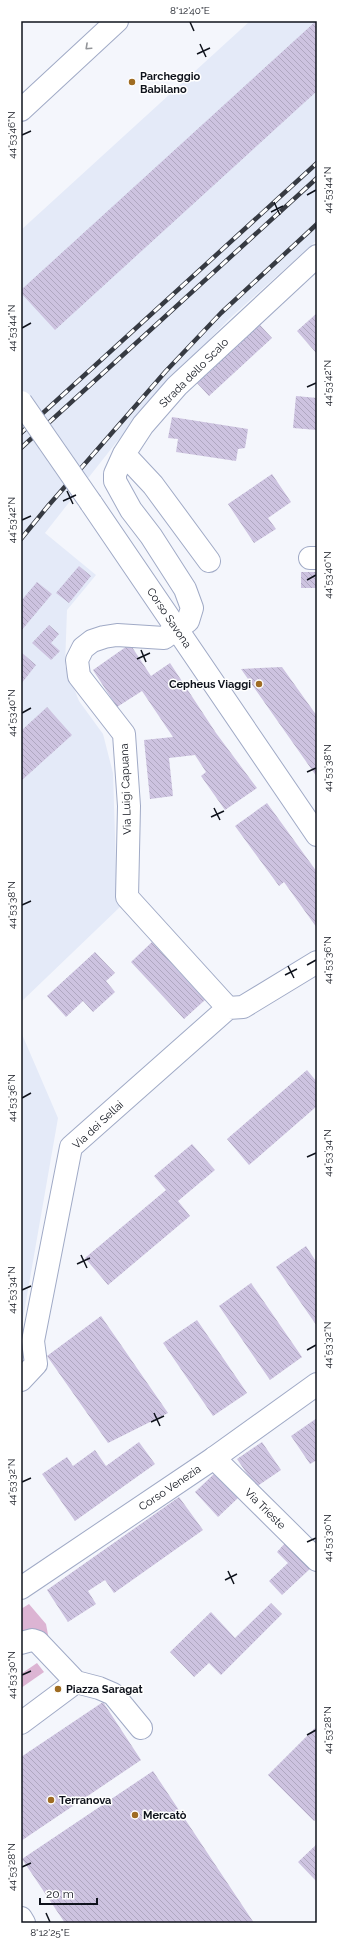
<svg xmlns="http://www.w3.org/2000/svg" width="338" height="1944" viewBox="0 0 338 1944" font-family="Raleway,sans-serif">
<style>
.built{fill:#e4eaf8}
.green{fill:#dcb4d3}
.building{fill:url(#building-back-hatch)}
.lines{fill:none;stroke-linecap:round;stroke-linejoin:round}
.minor-casing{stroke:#a0aac6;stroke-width:24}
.major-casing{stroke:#a0aac6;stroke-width:24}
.minor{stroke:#fff;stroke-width:22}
.major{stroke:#fff;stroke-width:22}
.rail-casing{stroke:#363a42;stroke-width:4.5}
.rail{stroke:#fff;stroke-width:3;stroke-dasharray:9;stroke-linecap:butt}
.major-bridge-casing{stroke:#a0aac6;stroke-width:24;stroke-linecap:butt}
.major-bridge{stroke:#fff;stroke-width:22}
.oneway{stroke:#939599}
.ticks{fill:none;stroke:#0f131c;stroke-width:1.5}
.poi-dot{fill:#9f6c22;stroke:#fff;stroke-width:1.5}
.labels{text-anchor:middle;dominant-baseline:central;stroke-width:3;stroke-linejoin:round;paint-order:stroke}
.poi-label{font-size:11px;font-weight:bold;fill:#0f131c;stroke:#fff;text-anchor:start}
.street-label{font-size:11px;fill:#0f131c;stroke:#fff}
.neatline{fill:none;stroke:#0f131c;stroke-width:1.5}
.ticks-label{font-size:10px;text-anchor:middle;fill:#0f131c}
</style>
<defs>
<pattern id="building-back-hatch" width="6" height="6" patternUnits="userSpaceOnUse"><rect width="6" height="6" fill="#cdc3e0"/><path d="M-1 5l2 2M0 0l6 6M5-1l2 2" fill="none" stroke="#afa7c0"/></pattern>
</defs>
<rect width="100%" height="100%" fill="#f4f6fc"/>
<path class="built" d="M250,21H317V240L229,319L178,372L115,444L45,533L96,575L67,610L65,666L79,701L103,734L113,773L117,898L121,906L21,1002V230Z
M21,1032L58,1118L21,1330Z"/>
<path class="green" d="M29,1604L46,1624L49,1640L21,1635V1609Z
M37,1663L44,1672L21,1688V1674Z"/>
<path class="building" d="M316,21L317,91L55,330L21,293V290Z
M317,313V354L297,331Z
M260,325L272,338L209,396L196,382Z
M296,396L317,398V430L293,428Z
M172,417L248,429L245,448L238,449L236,461L176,452L178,439L168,438Z
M272,474L291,502L268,518L276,529L254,543L228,504Z
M79,566L91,576L69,603L56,593Z
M301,572H317V588H301Z
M37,582L52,594L21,631V601Z
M49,625L59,634L51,643L60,651L51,660L32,643Z
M130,644L151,676L170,663L216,733L257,788L225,810L201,776L206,772L195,755L169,758L173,796L150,799L144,740L173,737L142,691L117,707L93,670Z
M22,653L36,665L21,684V655Z
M282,667L317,716V777L241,669Z
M47,707L72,735L21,781V731Z
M267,803L317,872V928L284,882L279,886L235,826Z
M152,942L205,1000L184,1019L131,962Z
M95,952L115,973L106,981L115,992L93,1012L83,1001L66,1017L47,996Z
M307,1070L317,1082V1106L249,1165L227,1139Z
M192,1144L215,1170L178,1201L190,1216L108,1285L85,1258L166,1190L154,1176Z
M306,1246L317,1263V1326L276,1267Z
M251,1283L302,1357L270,1380L219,1306Z
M101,1316L168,1413L108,1443L47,1356Z
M197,1320L247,1393L213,1416L163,1343Z
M317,1418V1460L310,1464L291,1436Z
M139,1442L155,1464L75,1521L42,1474L67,1457L73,1466L95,1450L106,1466Z
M262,1442L281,1470L256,1487L237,1459Z
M215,1473L238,1498L218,1517L195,1492Z
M179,1497L203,1530L114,1593L105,1580L88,1591L96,1604L68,1622L47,1590Z
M286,1542L311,1568L282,1595L269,1581L288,1563L277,1552Z
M271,1603L282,1614L221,1675L209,1663L194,1677L170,1652L211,1612L235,1638Z
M103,1702L141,1760L21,1841V1757Z
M315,1728L317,1730V1818L314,1821L268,1775Z
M153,1771L254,1923H65L22,1859Z
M317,1844V1882L298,1862Z"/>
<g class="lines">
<defs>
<path id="minor" d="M21,110L117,21
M124,454L153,485L209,561
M310,558H317
M228,1008L127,897L129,806L124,734L79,676L77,660L83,648L92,641L104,637L117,635L164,638L188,621L192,608L185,589L151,536L131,510L115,481V474L124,454L143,425L177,386L317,256
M21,1380L36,1364L33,1341L71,1147L228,1008L243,1007L317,962
M214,1458L317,1560
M21,1643L32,1640L38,1642L76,1682
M21,1723L76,1682L99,1688L113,1694L141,1728
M21,1918L24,1923"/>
<path id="major" d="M91,503L317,835
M21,1588L214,1458L317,1384"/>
</defs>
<use href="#minor" class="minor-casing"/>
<use href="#major" class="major-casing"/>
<use href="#minor" class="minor"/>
<use href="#major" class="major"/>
<defs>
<path id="rail" d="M21,433L317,163
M21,448L317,178
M21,539L48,506L166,371L221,313L317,224"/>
</defs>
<use href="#rail" class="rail-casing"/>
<use href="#rail" class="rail"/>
<defs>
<path id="major-bridge" d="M21,402L91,503"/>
</defs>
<use href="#major-bridge" class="major-bridge-casing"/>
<use href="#major-bridge" class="major-bridge"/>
</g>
<defs><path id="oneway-chevron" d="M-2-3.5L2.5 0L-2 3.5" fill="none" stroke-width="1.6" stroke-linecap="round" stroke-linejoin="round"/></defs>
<use class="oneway" href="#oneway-chevron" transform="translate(88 47) rotate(137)"/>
<path class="ticks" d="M190,22L194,31M200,44L206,57M197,54L210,48M22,135L31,131M307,195L316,190M274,202L280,215M271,212L283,206M22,328L31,323M307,387L316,383M67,491L73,504M63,501L76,495M22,520L31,516M307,580L316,575M141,650L146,662M137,659L150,653M22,713L31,708M307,772L316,768M214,808L220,820M211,817L224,811M22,905L31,901M307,965L316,960M288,966L294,978M285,975L297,969M22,1098L31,1093M307,1157L316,1153M81,1255L87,1268M77,1264L90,1258M22,1290L31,1286M307,1350L316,1345M154,1413L160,1426M151,1422L164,1416M22,1482L31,1478M307,1542L316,1538M228,1571L234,1584M225,1580L237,1574M22,1675L31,1671M307,1735L316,1730M22,1867L31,1863M46,1913L50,1922"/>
<g class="poi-dot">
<circle cx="132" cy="82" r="4"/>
<circle cx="259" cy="684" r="4"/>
<circle cx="58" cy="1689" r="4"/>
<circle cx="51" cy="1800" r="4"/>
<circle cx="135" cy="1815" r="4"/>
</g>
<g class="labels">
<g class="poi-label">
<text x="140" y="76">Parcheggio<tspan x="140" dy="13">Babilano</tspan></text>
<text x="251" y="684" text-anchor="end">Cepheus Viaggi</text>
<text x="66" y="1689">Piazza Saragat</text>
<text x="59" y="1800">Terranova</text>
<text x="143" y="1815">Mercatò</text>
</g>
<g class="street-label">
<text transform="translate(194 373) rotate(-45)">Strada dello Scalo</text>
<text transform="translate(169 618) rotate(56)">Corso Savona</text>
<text transform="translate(126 789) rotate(-92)">Via Luigi Capuana</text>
<text transform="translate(98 1125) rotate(-43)">Via dei Sellai</text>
<text transform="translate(170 1488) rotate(-34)">Corso Venezia</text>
<text transform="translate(265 1509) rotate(45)">Via Trieste</text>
</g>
</g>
<rect width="338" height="1944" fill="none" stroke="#ffffff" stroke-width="44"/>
<path d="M40 1898v6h57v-6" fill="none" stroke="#0f131c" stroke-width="2"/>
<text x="46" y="1898" font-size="12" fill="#0f131c" stroke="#ffffff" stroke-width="3" paint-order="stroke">20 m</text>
<rect x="22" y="22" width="294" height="1900" class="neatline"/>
<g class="ticks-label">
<text x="190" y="14">8°12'40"E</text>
<text transform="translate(11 135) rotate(-90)" y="4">44°53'46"N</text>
<text transform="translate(327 190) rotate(-90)" y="4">44°53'44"N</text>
<text transform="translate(11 328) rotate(-90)" y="4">44°53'44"N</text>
<text transform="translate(327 383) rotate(-90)" y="4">44°53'42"N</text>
<text transform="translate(11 520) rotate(-90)" y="4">44°53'42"N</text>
<text transform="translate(327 575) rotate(-90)" y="4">44°53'40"N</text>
<text transform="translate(11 713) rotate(-90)" y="4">44°53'40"N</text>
<text transform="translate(327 768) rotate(-90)" y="4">44°53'38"N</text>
<text transform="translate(11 905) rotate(-90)" y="4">44°53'38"N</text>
<text transform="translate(327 960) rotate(-90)" y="4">44°53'36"N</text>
<text transform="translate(11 1098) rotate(-90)" y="4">44°53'36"N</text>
<text transform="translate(327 1153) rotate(-90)" y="4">44°53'34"N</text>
<text transform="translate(11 1290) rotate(-90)" y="4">44°53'34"N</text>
<text transform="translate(327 1345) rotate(-90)" y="4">44°53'32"N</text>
<text transform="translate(11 1482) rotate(-90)" y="4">44°53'32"N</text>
<text transform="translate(327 1538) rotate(-90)" y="4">44°53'30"N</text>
<text transform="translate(11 1675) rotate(-90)" y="4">44°53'30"N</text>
<text transform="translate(327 1730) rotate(-90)" y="4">44°53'28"N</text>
<text transform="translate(11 1867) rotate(-90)" y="4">44°53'28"N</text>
<text x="50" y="1936">8°12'25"E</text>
</g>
</svg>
